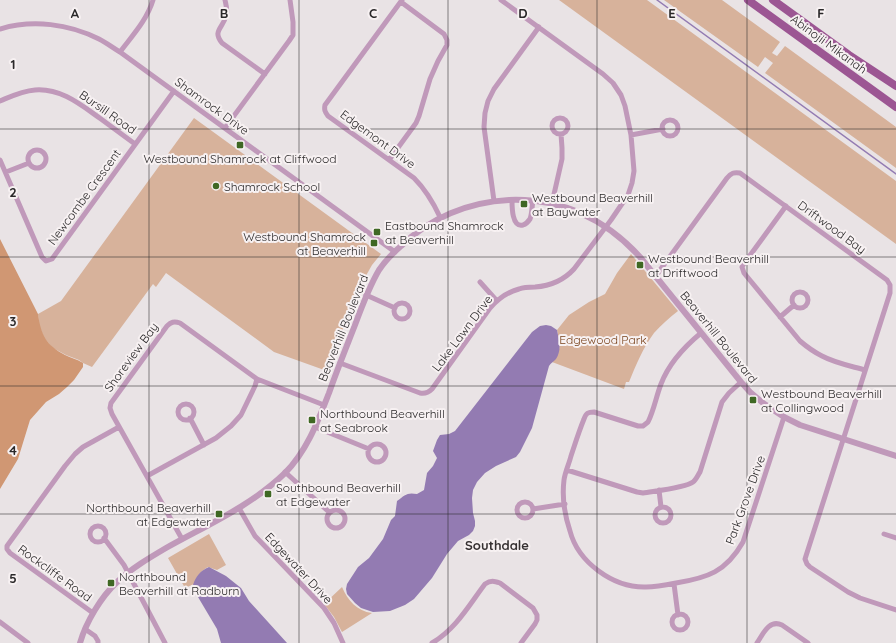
<svg xmlns="http://www.w3.org/2000/svg" width="896" height="643" viewBox="0 0 896 643" font-family="Quicksand,sans-serif">
<style>
.green{fill:#d7b29b}
.forest{fill:#d09773}
.water{fill:#937bb2}
.lines{fill:none;stroke-linecap:round;stroke-linejoin:round}
.stream{stroke:#937bb2;stroke-width:1.5}
.minor{stroke:#c099ba;stroke-width:5}
.tertiary{stroke:#c099ba;stroke-width:6}
.primary{stroke:#9c5693;stroke-width:8}
.grid{fill:none;stroke:#2a2829;stroke-width:1;stroke-opacity:0.55}
.poi-dot{fill:#3f6824;stroke:#f7f1f2;stroke-width:1.5}
.labels{text-anchor:middle;dominant-baseline:central;stroke-width:4;stroke-linejoin:round;paint-order:stroke}
.street-label{font-size:12px;fill:#2a2829;stroke:#f7f1f2}
.poi-label{font-size:12px;fill:#2a2829;stroke:#f7f1f2;text-anchor:start}
.park-label{font-size:12px;fill:#79431c;stroke:#f7f1f2}
.neighbourhood-label{font-size:13px;font-weight:bold;fill:#363132;stroke:#f7f1f2}
.grid-label{font-size:13px;text-anchor:middle;font-weight:bold;fill:#2a2829;stroke:#f7f1f2;stroke-width:4;stroke-linejoin:round;paint-order:stroke}
</style>
<rect width="100%" height="100%" fill="#e9e3e5"/>
<path class="green" d="M559,0H647L896,181V244Z
M664,0H722L780,42L772,53L777,56L785,46L896,127V168L765,73L773,63L765,57L758,67Z
M194,118L381,254L372,265L363,281L354,300L327,371L274,352L166,273L156,287L153,284L92,367L83,363L79,360L66,355L53,348L44,338L39,325L38,314L61,301Z
M631,254L678,311C669,318 661,325 654,333C643,348 636,365 629,382H626L624,389L552,362C562,352 560,342 557,330L569,315L589,302L605,294L617,273Z
M209,534L226,565L217,570L208,567C201,571 197,576 194,584L185,588L168,558Z
M342,587C348,601 357,611 372,613L342,632L334,617L324,604Z"/>
<path class="forest" d="M0,239L38,314C41,335 46,345 65,355C71,358 77,359 83,363V367L74,380L67,387L59,394L46,402L30,420L18,459L0,489Z"/>
<path class="water" d="M546,325L551,326L557,330C559,340 562,350 556,359C553,362 551,363 549,366L532,428L520,452L516,457L496,466L485,473L477,482L473,490L472,498L473,513L475,521V526L473,531L469,535L458,541L447,554L432,578L414,599L405,605L390,611L373,612L361,608L355,603L347,594L346,589L347,584L358,567L369,558L383,539L391,520L395,516L397,501C405,495 407,492 417,494L424,490L427,473L433,466L437,458L433,451L437,440L440,435L449,434L455,431L532,332L540,326Z
M209,567L226,576L241,588L249,601L287,643H221L217,629L198,597L193,585C196,576 200,571 209,567Z"/>
<g class="lines">
<path class="stream" d="M657,0L896,174"/>
<path class="minor" d="M225,0C226,5 228,11 226,16C223,28 212,31 222,43L265,74
M402,0L325,105C324,110 325,112 328,116L414,178C425,189 433,202 440,217
M0,29C33,19 69,24 99,39C107,43 113,48 120,52L395,252
M120,52C132,36 147,20 153,0
M0,101C12,96 22,91 35,90C61,88 81,105 101,119C112,127 124,136 135,144
M552 126a8 8 0 1 1 16 0a8 8 0 1 1-16 0Z
M662 128a8 8 0 1 1 16 0a8 8 0 1 1-16 0Z
M225,128L289,41L293,35V22L290,0
M631,135L663,129
M28 159a9 9 0 1 1 18 0a9 9 0 1 1-18 0Z
M0,160L42,257L46,261L52,259L174,91
M389,160L416,123L419,116L430,79L438,61L447,45V40L444,34L401,2
M6,172L29,163
M512,200C512,207 512,228 523,225C526,224 528,222 530,219C532,214 532,206 533,200
M494,201L484,127L485,113L488,101L494,89L539,27
M552,203L562,159V148L561,134
M786,206L743,265L742,267L744,273L800,341C807,347 814,352 822,356C835,363 851,366 865,370
M655,277L727,178C731,173 734,172 740,173L887,280L890,285V293L805,559L807,564L810,567L848,592L860,598L896,610
M480,282L497,301
M792 300a8 8 0 1 1 16 0a8 8 0 1 1-16 0Z
M366,295L395,308
M394 311a8 8 0 1 1 16 0a8 8 0 1 1-16 0Z
M780,317L794,305
M701,333C684,347 669,363 661,384C656,397 654,410 648,422L643,426H638L594,412C588,412 586,413 584,419C579,431 575,444 571,456C569,464 565,472 564,480C562,496 565,516 570,531C578,562 613,588 646,587C655,587 666,585 676,583C707,578 726,572 743,542L784,417
M340,363L420,393C425,394 428,393 432,389L490,308C498,299 507,292 519,289C524,287 529,287 535,287C550,286 563,281 574,269L611,220L628,195L632,183L634,171L631,135L625,106L621,95L613,83L603,74L501,0
M178 412a8 8 0 1 1 16 0a8 8 0 1 1-16 0Z
M190,418L204,445
M315,427L369,449
M368 453a9 9 0 1 1 18 0a9 9 0 1 1-18 0Z
M567,470L637,492L643,493C654,491 685,488 693,482C696,480 698,475 700,472L722,402L729,393L741,382
M285,472L329,512
M147,476L216,438L231,426L241,415L255,386L257,379
M659,490L661,507
M517 510a8 8 0 1 1 16 0a8 8 0 1 1-16 0Z
M655 515a8 8 0 1 1 16 0a8 8 0 1 1-16 0Z
M239,508L255,536L324,608L334,623L343,643
M533,509L565,504
M327 519a9 9 0 1 1 18 0a9 9 0 1 1-18 0Z
M90 534a8 8 0 1 1 16 0a8 8 0 1 1-16 0Z
M884,534L896,538
M104,538L124,565L165,643
M182,539L112,414L110,408L111,403L167,326C171,322 174,321 180,323L257,379L324,405
M674,584L678,615
M93,613L10,553L7,549V546L65,466L75,454L83,447L119,427
M672 622a8 8 0 1 1 16 0a8 8 0 1 1-16 0Z
M0,622L28,643
M85,629L95,636L98,641V643
M432,643C456,629 469,605 485,584C491,580 494,581 500,583L533,608L537,615V620L535,624L521,643
M757,643C763,634 769,619 782,625L808,643"/>
<path class="tertiary" d="M80,643C86,622 101,597 117,582C132,568 149,558 166,548C207,525 251,506 285,473C307,451 318,421 329,393C337,370 346,348 355,325C362,306 369,287 379,270C385,261 393,253 401,246C430,218 468,202 509,200C562,198 605,219 640,257L741,382L750,392L763,403L784,417L800,425L896,456"/>
<path class="primary" d="M748,0L896,107
M773,0L849,55L896,86"/>
</g>
<path class="grid" d="M149,0V643M299,0V643M448,0V643M597,0V643M747,0V643M0,129H896M0,257H896M0,386H896M0,514H896"/>
<g class="poi-dot">
<rect x="236" y="141" width="8" height="8" rx="2"/>
<circle cx="216" cy="186" r="4"/>
<rect x="520" y="200" width="8" height="8" rx="2"/>
<rect x="373" y="228" width="8" height="8" rx="2"/>
<rect x="370" y="239" width="8" height="8" rx="2"/>
<rect x="636" y="261" width="8" height="8" rx="2"/>
<rect x="749" y="396" width="8" height="8" rx="2"/>
<rect x="308" y="416" width="8" height="8" rx="2"/>
<rect x="264" y="490" width="8" height="8" rx="2"/>
<rect x="215" y="510" width="8" height="8" rx="2"/>
<rect x="107" y="579" width="8" height="8" rx="2"/>
</g>
<g class="labels">
<g class="street-label">
<text transform="translate(829 44) rotate(36)">Abinojii Mikanah</text>
<text transform="translate(212 106) rotate(36)">Shamrock Drive</text>
<text transform="translate(108 112) rotate(35)">Bursill Road</text>
<text transform="translate(378 139) rotate(36)">Edgemont Drive</text>
<text transform="translate(84 197) rotate(-54)">Newcombe Crescent</text>
<text transform="translate(832 227) rotate(36)">Driftwood Bay</text>
<text transform="translate(343 328) rotate(-68)">Beaverhill Boulevard</text>
<text transform="translate(462 333) rotate(-53)">Lake Lawn Drive</text>
<text transform="translate(719 337) rotate(51)">Beaverhill Boulevard</text>
<text transform="translate(131 357) rotate(-54)">Shoreview Bay</text>
<text transform="translate(745 500) rotate(-70)">Park Grove Drive</text>
<text transform="translate(299 568) rotate(47)">Edgewater Drive</text>
<text transform="translate(55 573) rotate(36)">Rockcliffe Road</text>
</g>
<g class="poi-label">
<text x="240" y="158" text-anchor="middle">Westbound Shamrock at Cliffwood</text>
<text x="224" y="186">Shamrock School</text>
<text x="532" y="197">Westbound Beaverhill<tspan x="532" dy="14">at Baywater</tspan></text>
<text x="385" y="225">Eastbound Shamrock<tspan x="385" dy="14">at Beaverhill</tspan></text>
<text x="366" y="236" text-anchor="end">Westbound Shamrock<tspan x="366" dy="14">at Beaverhill</tspan></text>
<text x="648" y="258">Westbound Beaverhill<tspan x="648" dy="14">at Driftwood</tspan></text>
<text x="761" y="393">Westbound Beaverhill<tspan x="761" dy="14">at Collingwood</tspan></text>
<text x="320" y="413">Northbound Beaverhill<tspan x="320" dy="14">at Seabrook</tspan></text>
<text x="276" y="487">Southbound Beaverhill<tspan x="276" dy="14">at Edgewater</tspan></text>
<text x="211" y="507" text-anchor="end">Northbound Beaverhill<tspan x="211" dy="14">at Edgewater</tspan></text>
<text x="119" y="576">Northbound<tspan x="119" dy="14">Beaverhill at Radburn</tspan></text>
</g>
<g class="park-label">
<text x="603" y="339">Edgewood Park</text>
</g>
<g class="neighbourhood-label">
<text x="497" y="545">Southdale</text>
</g>
</g>
<g class="grid-label">
<text x="75" y="18">A</text>
<text x="224" y="18">B</text>
<text x="373" y="18">C</text>
<text x="523" y="18">D</text>
<text x="672" y="18">E</text>
<text x="821" y="18">F</text>
<text x="13" y="69">1</text>
<text x="13" y="197">2</text>
<text x="13" y="326">3</text>
<text x="13" y="455">4</text>
<text x="13" y="583">5</text>
</g>
</svg>
